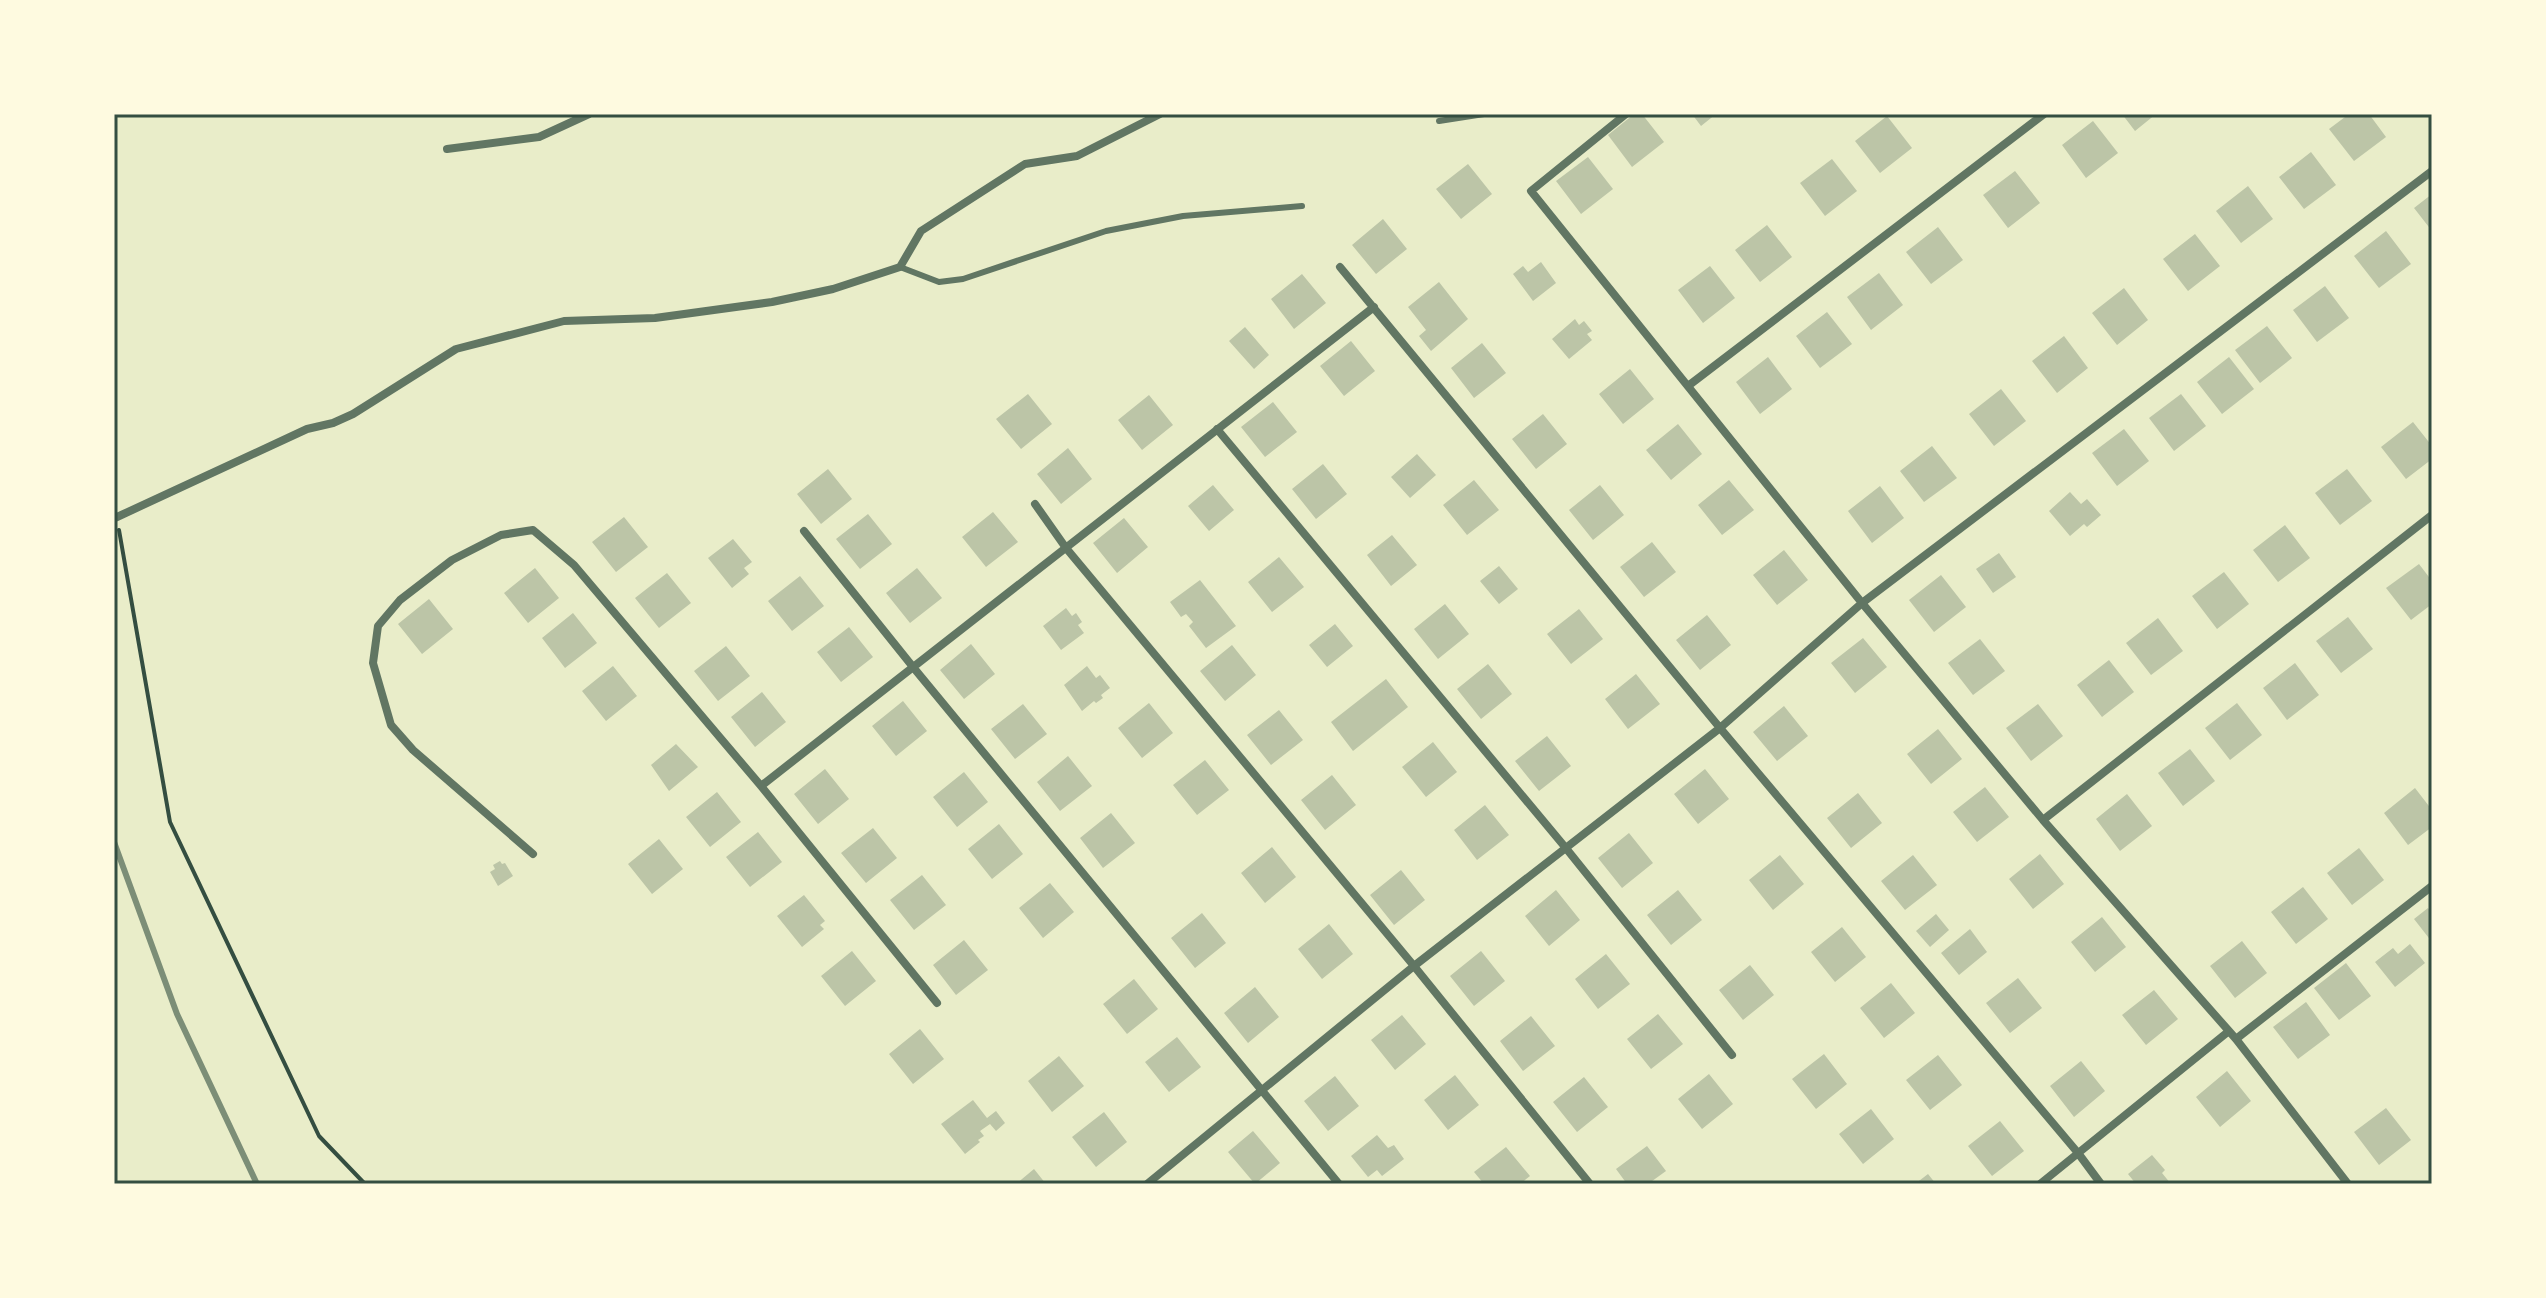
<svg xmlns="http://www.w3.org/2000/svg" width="2546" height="1298" viewBox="0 0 2546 1298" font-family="Montserrat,sans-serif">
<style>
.building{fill:#bcc5a7}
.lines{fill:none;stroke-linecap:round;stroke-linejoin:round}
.path{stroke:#344e41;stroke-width:4}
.service{stroke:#617663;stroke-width:6}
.minor{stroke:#617663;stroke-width:8}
.rail{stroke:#7c8e77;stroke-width:6}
.neatline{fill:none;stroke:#344e41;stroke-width:3}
</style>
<rect width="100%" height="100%" fill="#e9edc9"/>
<path class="building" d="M1634,114H1642L1664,142L1632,167L1608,135Z
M1692,114H1716L1701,126Z
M2122,114H2156L2135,131Z
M2349,114H2369L2386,137L2354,161L2329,129Z
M1887,116L1912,148L1880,173L1855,141Z
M2093,121L2118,153L2086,178L2062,145Z
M2311,152L2336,185L2304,209L2279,177Z
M1588,157L1613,189L1581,214L1556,181Z
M1832,159L1857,191L1825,216L1800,183Z
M1468,164L1492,194L1461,219L1436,189Z
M2015,171L2040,203L2008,228L1983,195Z
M2248,186L2273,219L2241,243L2216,211Z
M2432,194V231L2414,208Z
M1383,219L1407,249L1376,274L1352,245Z
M1767,225L1792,257L1760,282L1735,250Z
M1938,227L1963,260L1931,284L1906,252Z
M2386,231L2411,264L2379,288L2354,256Z
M2195,234L2220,266L2188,291L2163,259Z
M1541,262L1556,283L1533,301L1513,274L1523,266L1528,272Z
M1710,266L1735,298L1703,323L1678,290Z
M1879,273L1903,305L1871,330L1847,297Z
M1302,274L1326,303L1294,329L1271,299Z
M1439,282L1468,319L1431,351L1419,336L1426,330L1408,307Z
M2325,286L2349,318L2317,342L2293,310Z
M2124,288L2148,320L2117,345L2092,313Z
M1827,312L1852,344L1820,368L1796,336Z
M1575,319L1579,325L1584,321L1592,331L1587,334L1592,340L1569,359L1552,339Z
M2267,326L2292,358L2260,383L2235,350Z
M1245,327L1269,355L1254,369L1229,341Z
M2064,336L2088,368L2057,393L2032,361Z
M1351,341L1375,371L1344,396L1320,366Z
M1482,343L1506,373L1474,398L1451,368Z
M1768,357L1792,389L1760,414L1736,382Z
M2229,357L2254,389L2222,414L2197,382Z
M1630,369L1654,399L1623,424L1599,394Z
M2001,389L2026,421L1994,446L1969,414Z
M1028,394L1052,424L1021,449L996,419Z
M2181,394L2206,426L2174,451L2149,418Z
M1149,395L1173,425L1142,450L1118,420Z
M1273,402L1297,432L1265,457L1241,427Z
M1543,414L1567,444L1536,469L1512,439Z
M2413,422L2432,446V459L2406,479L2381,447Z
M1678,424L1702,454L1671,480L1646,450Z
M2124,429L2149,461L2117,486L2092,453Z
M1932,446L1957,478L1924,502L1900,471Z
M1068,448L1092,479L1061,504L1037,474Z
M1417,454L1436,475L1410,498L1391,477Z
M1323,464L1347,494L1316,519L1292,489Z
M828,469L852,499L821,524L797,494Z
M2347,469L2372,501L2340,525L2315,493Z
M1474,480L1499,510L1467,535L1443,505Z
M1729,480L1754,510L1722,535L1698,505Z
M1213,485L1234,510L1209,531L1188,506Z
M1600,485L1624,515L1593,540L1569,510Z
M1880,486L1904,518L1872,543L1848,511Z
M2070,492L2081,504L2087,499L2101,515L2087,527L2084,524L2070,536L2049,511Z
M993,512L1018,542L986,567L962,537Z
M868,514L892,544L860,569L836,539Z
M624,517L648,547L616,572L592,542Z
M1124,518L1148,547L1117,573L1093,543Z
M2285,525L2310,558L2278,582L2253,550Z
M1392,535L1417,565L1391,586L1367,555Z
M733,539L752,562L744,568L749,574L732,588L708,558Z
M1652,542L1676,572L1644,597L1620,567Z
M1784,550L1808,580L1777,605L1753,575Z
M1999,553L2016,577L1993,593L1976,569Z
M1279,557L1304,587L1272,612L1248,582Z
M2419,564L2432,581V604L2411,620L2386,588Z
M1499,566L1518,589L1499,604L1480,581Z
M535,568L559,598L528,623L504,593Z
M917,568L942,598L910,623L886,593Z
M2224,572L2249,604L2217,629L2192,596Z
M667,573L691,603L659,628L635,598Z
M1941,575L1966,607L1934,632L1909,600Z
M800,576L824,606L792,631L768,601Z
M1200,580L1236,626L1206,648L1189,626L1193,622L1186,614L1181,617L1170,602Z
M429,599L453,629L422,654L398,624Z
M1445,604L1469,634L1438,659L1414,629Z
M1066,608L1072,616L1076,613L1082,622L1078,625L1084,633L1061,650L1043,626Z
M1579,609L1603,639L1571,664L1547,634Z
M573,613L597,643L565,668L542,638Z
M1707,615L1731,645L1700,670L1676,640Z
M2348,617L2373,649L2341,673L2316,641Z
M2158,618L2183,651L2151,675L2126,643Z
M1335,624L1353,646L1327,667L1309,645Z
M849,627L873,657L841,682L817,652Z
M1863,638L1887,667L1855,693L1831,663Z
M1980,639L2005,671L1973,695L1948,663Z
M971,644L995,674L964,699L940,670Z
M1232,645L1256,675L1225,701L1200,671Z
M726,646L750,676L718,701L694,671Z
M2109,660L2134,692L2102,717L2077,685Z
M2295,663L2319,695L2287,720L2263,688Z
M1488,664L1512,694L1481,719L1457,689Z
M613,666L637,696L606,721L582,691Z
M1087,666L1096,678L1100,675L1110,688L1101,695L1103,698L1096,703L1094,701L1082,711L1064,685Z
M1636,674L1660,704L1628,729L1605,699Z
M1386,679L1408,707L1353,751L1331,722Z
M762,692L786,722L755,747L731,717Z
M903,701L927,731L896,756L872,726Z
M1149,703L1173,733L1142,758L1118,728Z
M2237,703L2262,735L2230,760L2205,728Z
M1023,704L1047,734L1015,759L991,729Z
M2038,704L2063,736L2031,761L2006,728Z
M1784,706L1808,736L1777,761L1753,732Z
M1279,710L1303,740L1271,765L1247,735Z
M1938,729L1962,759L1931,784L1907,754Z
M1547,736L1571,766L1539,791L1515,761Z
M1433,742L1457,772L1426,797L1402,767Z
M676,744L698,767L669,791L651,765Z
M2190,749L2215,781L2183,806L2158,773Z
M1068,756L1092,786L1060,811L1037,782Z
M1205,760L1229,790L1197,815L1173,785Z
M825,769L849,799L818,824L794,794Z
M1705,769L1729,799L1698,824L1674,794Z
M964,772L988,802L957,827L933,797Z
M1332,775L1356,805L1325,830L1301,800Z
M1985,787L2009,817L1977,842L1953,812Z
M2415,788L2432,810V827L2408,845L2384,813Z
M717,792L741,822L710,847L686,817Z
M1858,793L1882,823L1851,848L1827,818Z
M2127,794L2152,826L2120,851L2096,819Z
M1485,805L1509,835L1477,860L1454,830Z
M1111,813L1135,843L1103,868L1080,838Z
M999,824L1023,854L992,879L968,849Z
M873,828L897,858L866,883L841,853Z
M758,832L782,862L750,887L726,857Z
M1629,833L1653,863L1622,888L1598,858Z
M659,839L683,869L652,894L628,864Z
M1272,847L1296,877L1265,903L1241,873Z
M2359,848L2384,880L2352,905L2327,873Z
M2040,854L2064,884L2033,909L2009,879Z
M1780,855L1804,884L1773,910L1749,880Z
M1913,855L1937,885L1905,910L1881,881Z
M500,861L502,864L505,863L513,876L498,886L490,872L495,869L493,865Z
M1401,870L1425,900L1394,925L1370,895Z
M922,875L946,905L914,930L890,900Z
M1050,883L1074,912L1043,938L1019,908Z
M2303,887L2328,919L2296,944L2271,912Z
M1556,890L1580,920L1549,946L1525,916Z
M1678,890L1702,920L1671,945L1647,915Z
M804,895L825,921L820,925L824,929L802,947L777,916Z
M2428,908L2430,911L2432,909V942L2414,919Z
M1202,913L1226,943L1195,968L1171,938Z
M1936,914L1949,930L1930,947L1916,931Z
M2102,917L2126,947L2095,972L2071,942Z
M1329,924L1353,954L1322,979L1298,949Z
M1842,927L1866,957L1835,982L1811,952Z
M1970,929L1987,952L1959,975L1941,953Z
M964,940L988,970L956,995L933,965Z
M2242,941L2267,973L2235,998L2210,966Z
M2410,944L2425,963L2395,987L2375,962L2393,948L2398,954Z
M852,951L876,981L845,1006L821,976Z
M1481,951L1505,981L1474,1006L1450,976Z
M1606,954L1630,984L1598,1009L1575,979Z
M2346,963L2371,996L2339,1020L2314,988Z
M1750,965L1774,995L1743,1020L1719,990Z
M2018,978L2042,1008L2010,1033L1986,1003Z
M1134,979L1158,1009L1127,1034L1103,1004Z
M1891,983L1915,1013L1884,1038L1860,1008Z
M1255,987L1279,1017L1248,1043L1224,1013Z
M2154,990L2178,1019L2146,1045L2122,1015Z
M2306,1002L2330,1035L2298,1059L2273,1027Z
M1658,1014L1683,1044L1651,1069L1627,1039Z
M1402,1015L1426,1044L1395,1070L1371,1040Z
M1531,1016L1555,1046L1523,1071L1500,1041Z
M920,1029L944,1059L913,1084L889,1054Z
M1177,1037L1201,1067L1169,1092L1145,1062Z
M1824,1054L1847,1084L1816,1109L1792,1079Z
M1938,1055L1962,1085L1930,1110L1906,1080Z
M1059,1056L1084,1086L1052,1112L1028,1081Z
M2081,1061L2105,1091L2074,1117L2050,1086Z
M2227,1071L2251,1101L2220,1127L2196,1097Z
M1709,1074L1733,1104L1702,1129L1678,1099Z
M1455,1075L1479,1105L1448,1130L1424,1100Z
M1335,1076L1359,1106L1328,1131L1304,1101Z
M1584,1077L1608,1107L1577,1132L1553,1102Z
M973,1100L987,1118L996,1111L1005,1123L996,1131L990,1124L980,1131L984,1136L978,1140L980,1142L965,1154L941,1124Z
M2386,1108L2411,1140L2379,1165L2354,1132Z
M1871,1109L1894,1139L1863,1164L1839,1134Z
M1104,1112L1127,1142L1096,1167L1072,1137Z
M2000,1121L2024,1151L1992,1176L1968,1146Z
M1253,1131L1280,1163L1255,1184L1228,1152Z
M1377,1135L1388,1148L1394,1145L1404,1159L1382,1176L1377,1170L1368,1177L1351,1156Z
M1647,1146L1666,1171L1648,1184H1627L1616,1169Z
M1506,1147L1530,1176L1520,1184H1484L1474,1172Z
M2152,1155L2165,1170L2162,1173L2171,1184H2136L2128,1174Z
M1034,1169L1046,1184H1016Z
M1928,1174L1936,1184H1915Z"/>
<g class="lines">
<path class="path" d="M119,530L170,822L319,1136L365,1184"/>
<path class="service" d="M1439,121L1484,114
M900,267L939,282L963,279L1106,231L1183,216L1302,206"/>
<path class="minor" d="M1626,114L1531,191L1862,603L2043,820L2236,1039L2348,1184
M447,149L539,137L589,114
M1340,267L1720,728L2078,1153L2101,1184
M1688,386L2044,114
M1217,429L1565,847L1732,1055
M1035,504L1066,548L1414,966L1590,1184
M117,517L307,429L333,423L353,414L456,349L564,321L655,318L772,302L833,289L900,267L921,231L1025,164L1077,156L1160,114
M804,531L913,667L1339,1184
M761,786L1374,307
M2043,820L2432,515
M533,854L413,750L391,725L373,663L378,626L400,600L452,560L501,535L533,530L574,565L761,786L937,1003
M2236,1039L2432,886
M1147,1184L1414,966L1720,728L1862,603L2432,171
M2040,1184L2229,1031"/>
<path class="rail" d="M114,842L177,1014L257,1184"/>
</g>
<rect width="2546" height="1298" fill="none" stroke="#fefae0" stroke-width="232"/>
<rect x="116" y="116" width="2314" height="1066" class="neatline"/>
</svg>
